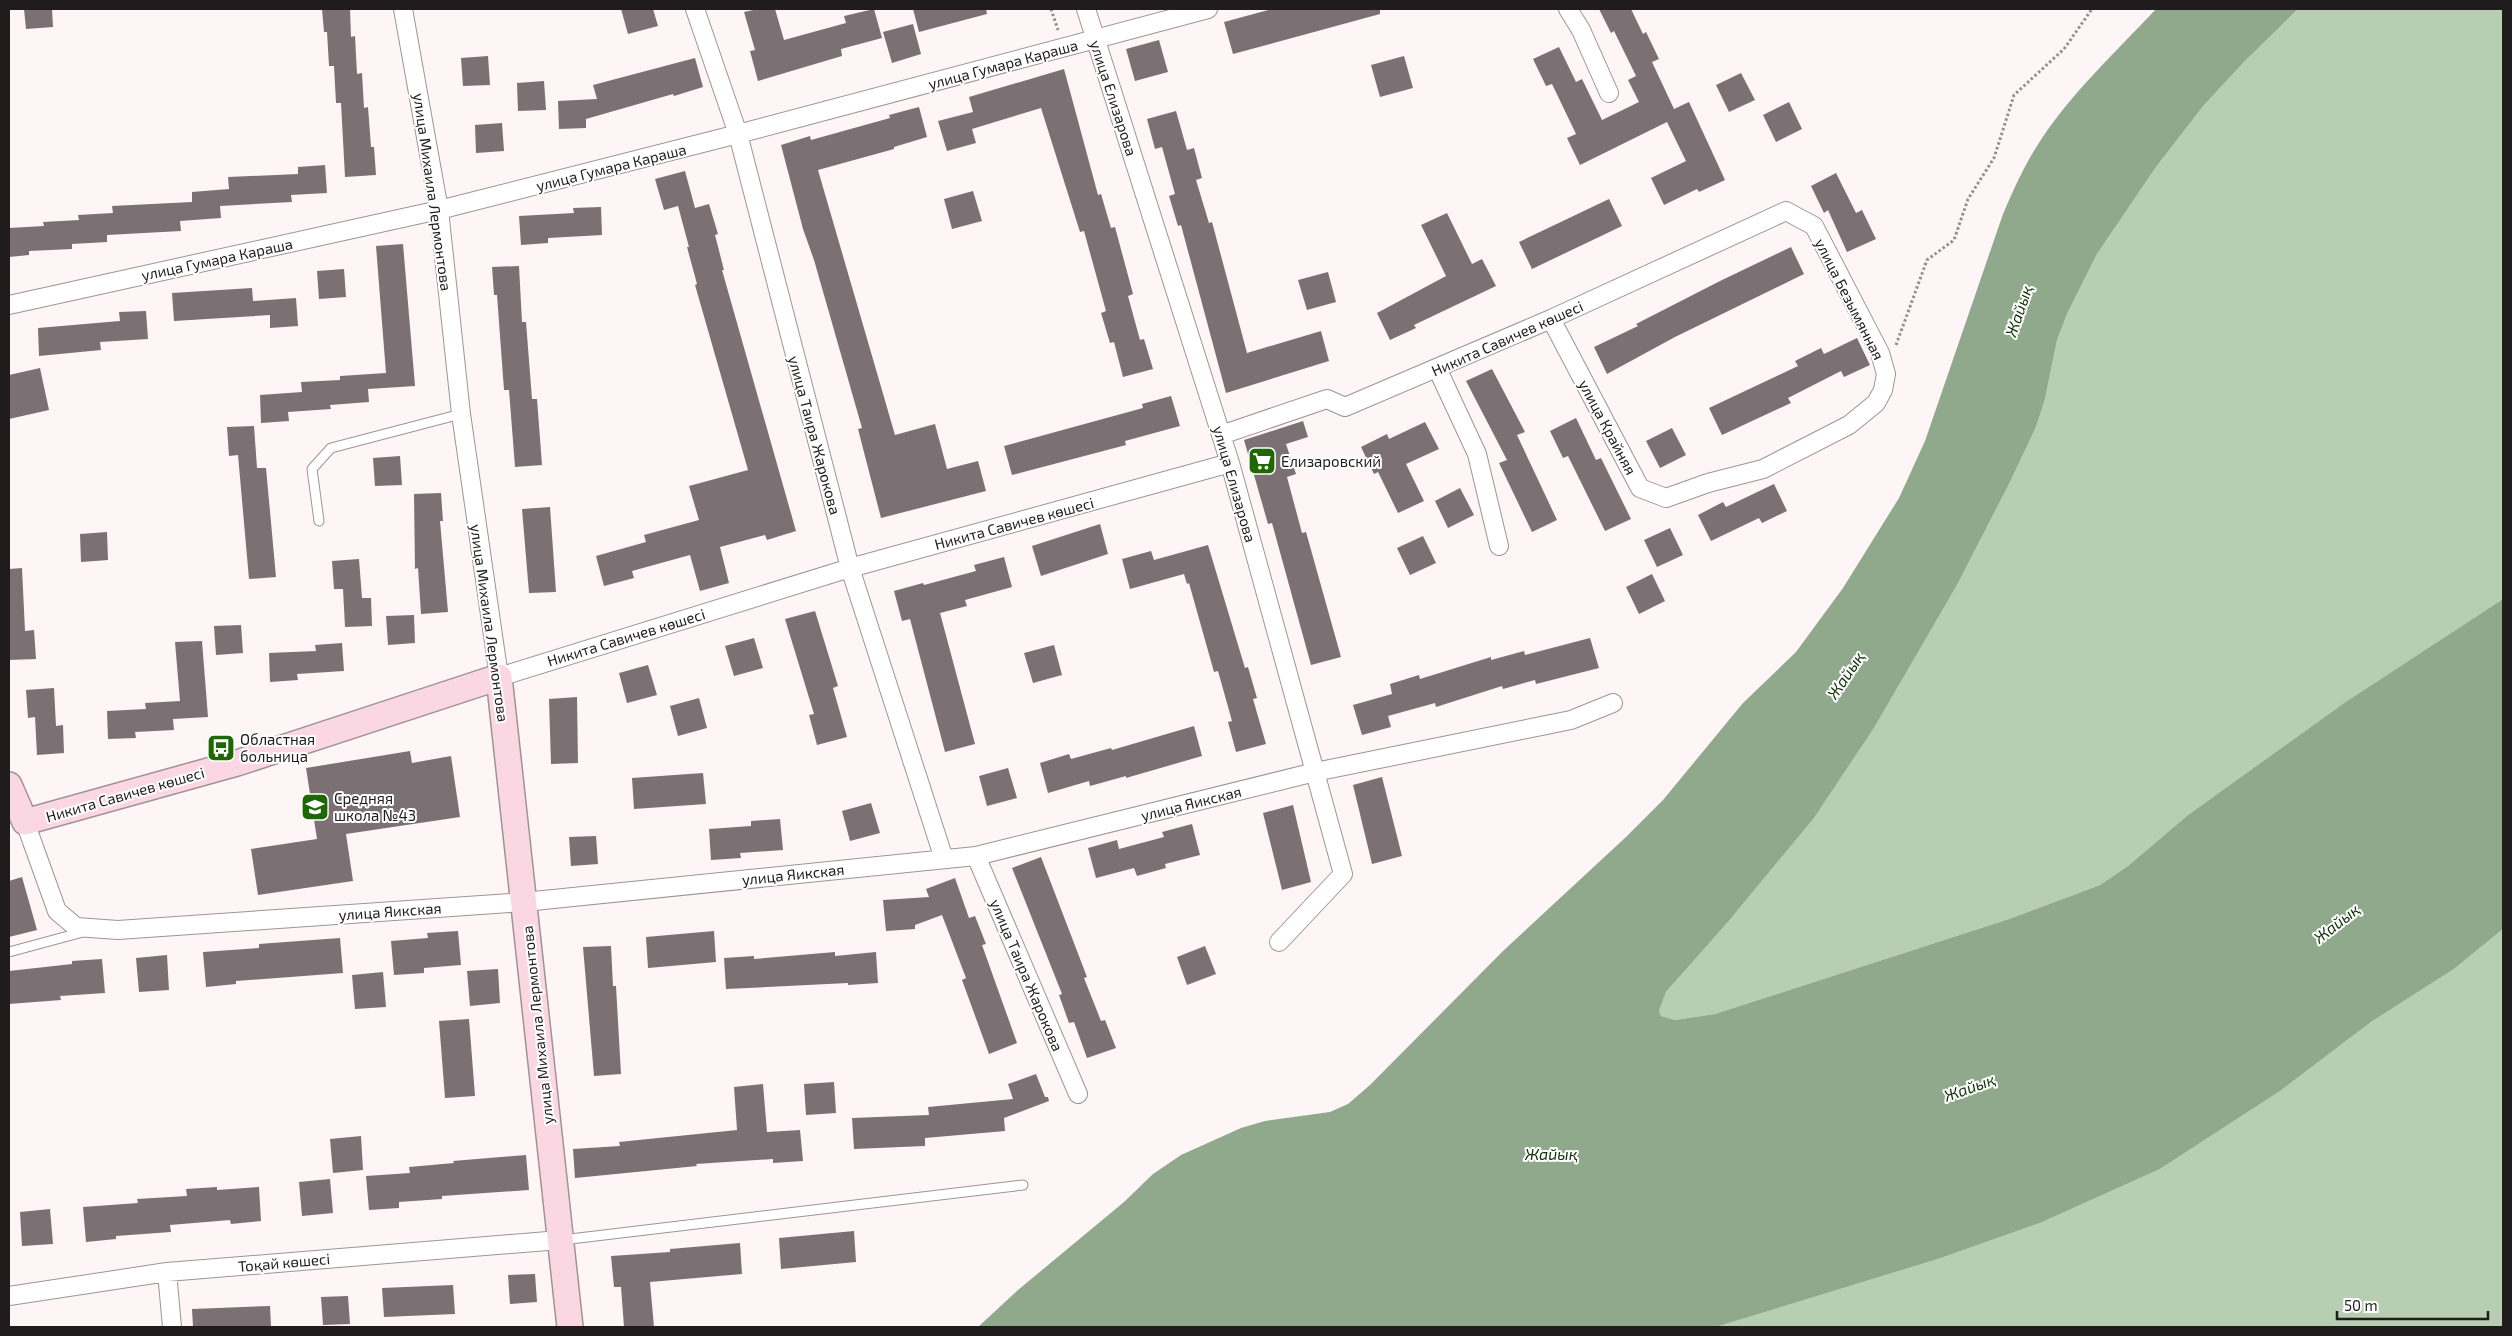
<svg xmlns="http://www.w3.org/2000/svg" width="2512" height="1336" viewBox="0 0 2512 1336" font-family="'Exo 2',sans-serif">
<style>
.green{fill:#b7ceb2}
.water{fill:#90a88b}
.building{fill:#7b7174}
.lines{fill:none;stroke-linecap:round;stroke-linejoin:round}
.lane-casing{stroke:#9e9497;stroke-width:11}
.street-casing{stroke:#9e9497;stroke-width:20}
.secondary-casing{stroke:#9e9497;stroke-width:28}
.path{stroke:#948d8f;stroke-width:3;stroke-dasharray:2.5 2.5;stroke-linecap:butt}
.lane{stroke:#fff;stroke-width:9}
.street{stroke:#fff;stroke-width:18}
.secondary{stroke:#fbd7e4;stroke-width:25}
.labels{text-anchor:middle;dominant-baseline:central;stroke-width:4;stroke-linejoin:round;paint-order:stroke}
.street-label{font-size:15px;fill:#201c1d;stroke:#fff}
.poi-label{font-size:15px;fill:#201c1d;stroke:#fff;text-anchor:start}
.water-label{font-size:16px;font-style:italic;fill:#123409;stroke:#fff}
</style>
<rect width="100%" height="100%" fill="#fef5f7"/>
<path class="green" d="M2298,9H2503V599L2344,703L2188,815L2128,866L2100,885L2009,919L1715,1014L1675,1020L1661,1016L1659,1011L1666,992L1728,922L1814,818L1874,728L1957,585L2010,482L2036,427L2045,399L2057,340L2067,314L2097,254L2156,167L2204,105L2244,62Z
M2503,929V1327H1716L1938,1259L2040,1223L2160,1169L2280,1091L2371,1022L2454,969Z"/>
<path class="water" d="M2156,9H2298L2244,62L2204,105L2156,167L2097,254L2067,314L2057,340L2045,399L2036,427L2010,482L1957,585L1874,728L1814,818L1728,922L1666,992L1659,1011L1661,1016L1675,1020L1715,1014L2009,919L2100,885L2128,866L2188,815L2344,703L2503,599V929L2454,969L2371,1022L2280,1091L2160,1169L2040,1223L1938,1259L1716,1327H978L1018,1290L1124,1202L1153,1174L1181,1155L1241,1128L1265,1121L1330,1112L1348,1104L1370,1085L1503,951L1626,837L1663,800L1743,703L1796,652L1843,588L1899,498L1925,441L2003,214C2013,191 2023,168 2037,146C2069,95 2115,53 2156,9Z"/>
<path class="building" d="M24,9H52L53,27L26,29Z
M322,9H350L351,37L355,36L357,74L362,73L364,108L368,107L371,147H374L376,175L345,177L341,103H336L334,66H329L327,32H324Z
M621,9H653L658,26L628,34Z
M758,9H775L784,40L846,23L844,16L874,9L882,38L841,49L842,56L758,81L750,51L755,50L744,12Z
M913,9H986L987,14L919,32Z
M1272,9H1380V14L1233,54L1224,22Z
M1599,9H1631L1643,34L1646,32L1659,59L1652,62L1674,109L1689,102L1725,180L1699,192L1697,189L1664,205L1651,178L1686,161L1667,122L1580,165L1567,138L1576,134L1552,84L1546,86L1533,59L1559,47L1576,82L1582,79L1602,120L1639,102L1628,80L1636,76L1614,31L1611,33Z
M913,24L921,54L892,63L883,32Z
M1159,40L1168,72L1135,81L1126,49Z
M488,56L490,85L463,86L461,58Z
M1404,56L1413,88L1380,97L1371,65Z
M695,58L703,87L674,96L673,94L586,119V128L559,129L558,101L597,99L593,85Z
M1064,69L1098,195L1101,194L1111,228L1115,227L1133,294L1128,296L1140,340L1144,339L1153,369L1123,377L1114,342L1110,343L1101,313L1106,311L1084,231L1080,232L1041,108L972,129L976,143L947,151L938,121L973,112L969,97Z
M1741,73L1755,100L1729,112L1716,85Z
M544,81L546,110L518,111L517,83Z
M1789,102L1802,129L1776,142L1763,115Z
M919,107L927,137L894,147V149L818,170L895,435L935,424L947,469L978,461L986,491L881,518L858,429L862,428L814,260L803,229L781,145L810,136L811,140L890,118L889,115Z
M1176,111L1187,150L1194,148L1202,178L1196,180L1209,223L1212,222L1247,353L1321,331L1329,361L1226,393L1181,225L1178,226L1169,196L1175,194L1162,147L1155,149L1147,119Z
M502,123L504,151L476,153L475,125Z
M325,165L327,193L291,195L292,202L220,206L221,218L180,221L181,231L107,235V242L72,244V249L29,251V255L9,257V228L44,226L43,222L79,220L78,215L113,213L112,206L192,202V192L229,189L228,177L298,174V167Z
M685,171L695,208L709,204L718,234L715,235L724,270H722L796,531L767,540L765,535L720,547L729,583L700,591L690,555L632,571L634,578L604,586L596,556L646,542L644,535L699,520L689,486L748,470L695,285L697,284L687,247H689L678,206L664,210L655,179Z
M1836,173L1856,213L1862,210L1876,239L1847,252L1828,210L1824,213L1811,186Z
M973,191L982,221L952,229L944,199Z
M1609,199L1622,226L1532,269L1519,242Z
M601,207L602,235L548,238V243L521,245L519,216L574,213L573,208Z
M1447,213L1472,264L1482,259L1496,286L1414,325L1416,328L1390,340L1377,313L1446,276L1421,225Z
M403,244L415,386L368,389L369,402L330,405L331,409L288,412L289,421L261,423L260,395L302,392L301,382L340,380V376L386,373L376,246Z
M1791,247L1804,274L1675,337L1607,374L1594,347L1638,326L1636,324L1720,281Z
M519,266L522,322H526L532,399H537L542,465L515,467L509,390H504L497,295H494L492,267Z
M344,269L346,297L319,299L317,271Z
M1328,272L1336,302L1307,310L1298,280Z
M252,288L253,301L296,298L298,326L270,328V315L174,321L172,293Z
M146,311L148,339L100,342L101,350L39,356L38,328L120,321L119,312Z
M1857,338L1870,365L1844,377L1841,371L1788,398L1791,403L1722,435L1709,408L1798,366L1795,361L1821,348L1824,354Z
M40,368L49,410L9,419V375Z
M1492,369L1525,432L1517,435L1557,520L1532,532L1499,463L1507,460L1466,381Z
M1171,396L1180,426L1125,441L1126,445L1012,475L1004,446L1143,408L1142,404Z
M1576,418L1596,460L1601,458L1631,519L1605,531L1568,456L1563,458L1550,431Z
M1303,421L1308,437L1286,444L1296,474L1287,477L1302,533L1306,532L1341,657L1311,665L1272,523L1268,524L1244,440Z
M1425,422L1439,449L1406,464L1424,501L1398,513L1378,472L1374,474L1361,447L1387,434L1389,439Z
M254,426L257,468H266L276,577L249,579L238,455L229,456L227,427Z
M1672,428L1686,455L1660,468L1646,441Z
M400,456L402,485L375,486L373,458Z
M1774,484L1787,511L1762,523L1759,518L1711,541L1698,515L1723,502L1726,507Z
M1460,488L1474,515L1448,528L1435,501Z
M441,493L443,521H440L448,612L421,614L418,568L415,569L414,494Z
M550,507L556,592L529,593L522,509Z
M1100,524L1108,554L1041,576L1032,546Z
M1670,528L1683,555L1657,567L1644,540Z
M107,532L108,560L81,562L80,534Z
M1423,536L1436,563L1410,575L1397,548Z
M1208,545L1245,668L1248,667L1257,698L1253,699L1266,744L1236,752L1228,722L1232,721L1218,671L1214,672L1189,583L1187,584L1184,574L1130,589L1122,559L1151,551L1154,560Z
M1004,557L1012,587L965,600L967,606L940,613L975,744L945,752L910,619L902,621L894,591L923,583L924,585L976,571L974,565Z
M359,559L362,598H371L372,626L345,627L343,589H334L332,561Z
M22,568L25,631L34,630L36,659L9,660V569Z
M1652,574L1665,601L1639,614L1626,587Z
M815,611L838,686L833,688L847,737L817,745L809,715L814,714L785,619Z
M414,615L415,643L388,645L386,616Z
M241,625L243,653L216,655L214,626Z
M754,638L763,668L734,676L725,646Z
M1590,638L1599,668L1536,684L1535,680L1503,689L1502,686L1436,707L1435,703L1388,716L1391,727L1362,735L1353,705L1392,694L1390,684L1419,675L1420,679L1491,657V660L1524,651L1525,655Z
M202,641L208,717L173,719L174,730L135,732L136,738L108,739L107,711L146,709L145,703L180,701L175,642Z
M342,643L344,671L297,674L298,680L270,682L269,653L316,651L315,645Z
M1054,645L1062,675L1033,683L1024,653Z
M648,665L657,695L627,703L619,673Z
M54,688L56,726L63,725L64,753L37,755L35,717L28,718L26,690Z
M577,697L578,763L551,764L549,699Z
M699,698L707,728L678,736L670,706Z
M1194,726L1202,756L1126,778V776L1090,786L1089,781L1048,793L1040,763L1069,754L1071,759L1111,748L1112,750Z
M410,751L412,763L451,756L460,817L346,834L353,881L258,895L251,849L317,839L306,768Z
M1008,768L1017,798L987,806L979,776Z
M703,773L706,804L634,809L632,778Z
M1382,777L1402,856L1372,864L1353,785Z
M871,803L880,833L850,841L842,811Z
M1293,805L1311,882L1282,890L1263,813Z
M780,819L783,850L740,853L741,858L711,860L709,829L751,826V821Z
M1192,824L1200,855L1165,864L1166,868L1137,876L1134,868L1096,878L1088,848L1117,840L1119,849L1164,837L1162,832Z
M596,836L598,864L571,866L569,837Z
M1041,857L1087,977L1084,978L1101,1021L1105,1020L1116,1048L1087,1058L1074,1022L1069,1023L1059,995L1062,994L1012,868Z
M22,877L37,930L9,937V881Z
M955,878L969,918L975,916L986,944L982,945L1017,1043L989,1054L962,980L966,978L942,915L915,925V929L886,931L883,900L929,897L926,889Z
M458,931L461,965L424,968V973L394,975L391,941L428,938L427,933Z
M714,931L716,962L648,968L646,937Z
M340,938L343,973L236,981V984L206,987L203,952L259,948V944Z
M611,946L613,986H616L621,1074L594,1076L583,947Z
M1205,946L1216,974L1187,985L1177,957Z
M835,952V956L876,952L878,983L848,985V983L726,989L724,958L754,956V959Z
M167,955L169,990L139,992L136,958Z
M102,959L105,993L60,996L61,1000L9,1004V971L72,964V961Z
M498,969L500,1003L470,1006L467,971Z
M383,972L386,1007L355,1009L352,975Z
M469,1019L475,1096L445,1098L439,1021Z
M1036,1074L1045,1097H1048L1049,1101L1004,1118L1005,1131L925,1138V1146L854,1149L852,1118L929,1115L928,1107L1013,1099L1008,1084Z
M834,1082L836,1113L806,1115L804,1084Z
M763,1084L767,1132L800,1130L803,1161L773,1163V1159L696,1164L697,1166L575,1178L573,1149L620,1146L619,1142L737,1130L734,1087Z
M361,1136L363,1170L333,1173L330,1139Z
M526,1155L529,1190L442,1196V1199L399,1202V1208L369,1210L366,1176L410,1173L409,1167L454,1163L453,1161Z
M330,1179L333,1213L302,1216L299,1182Z
M217,1187V1190L259,1187L261,1221L231,1224L230,1220L170,1225L171,1232L116,1236V1239L86,1242L83,1207L138,1203L137,1199L187,1196L186,1189Z
M50,1209L53,1244L22,1246L20,1212Z
M854,1231L856,1262L781,1269L779,1238Z
M740,1243L742,1274L650,1282L654,1327H624L621,1287H614L611,1256L670,1252V1249Z
M535,1274L537,1302L510,1304L508,1275Z
M453,1285L455,1314L384,1317L382,1288Z
M348,1296L350,1324L323,1325L321,1297Z
M270,1306L271,1327H193L192,1309Z"/>
<g class="lines">
<defs>
<path id="lane" d="M319,521L312,469L331,448L461,414
M9,952L83,932
M562,1240L1023,1185"/>
<path id="street" d="M403,9L439,210L461,414L499,677L850,568L1230,463
M695,9L738,134L850,568L944,859
M1086,9L1230,463L1343,874L1279,942
M1568,9L1581,30L1609,93
M9,305L439,210L738,134L1208,9
M1437,368L1477,454L1499,546
M1221,435L1327,399L1345,407L1551,319L1786,211L1814,226L1880,353L1886,374L1883,390L1876,403L1849,425L1763,469L1708,483L1666,498L1640,488L1551,319
M25,822L57,911L76,927L118,930L524,902L976,856L1315,772L1571,720L1613,703
M976,856L1078,1094
M167,1272L172,1327
M9,1296L167,1272L560,1240"/>
<path id="secondary" d="M9,785L25,822L237,763L499,677L570,1327"/>
</defs>
<use href="#lane" class="lane-casing"/>
<use href="#street" class="street-casing"/>
<use href="#secondary" class="secondary-casing"/>
<path class="path" d="M1051,9L1058,30
M1896,345L1927,260L1954,240L1968,199L1994,158L2014,95L2064,49L2092,9"/>
<use href="#lane" class="lane"/>
<use href="#street" class="street"/>
<use href="#secondary" class="secondary"/>
</g>
<defs>
<symbol id="supermarket-square" viewBox="-11 -11 22 22"><rect x="-9" y="-9" width="18" height="18" rx="4" fill="#1d6803" stroke="#fff"/><path d="M-6-5.5h2.5l.6 2H6L4.5 2H-2.5L-4.4-4H-6ZM-1.5 3.2a1.3 1.3 0 1 0 .1 0ZM3 3.2a1.3 1.3 0 1 0 .1 0Z" fill="#fff"/></symbol>
<symbol id="bus-square" viewBox="-11 -11 22 22"><rect x="-9" y="-9" width="18" height="18" rx="4" fill="#1d6803" stroke="#fff"/><path d="M-5-6H5V4H4V6H2V4H-2V6H-4V4H-5ZM-3.5-4V0h7V-4ZM-3.5 1.2v1.5H-2V1.2ZM2 1.2v1.5H3.5V1.2Z" fill="#fff"/></symbol>
<symbol id="school-square" viewBox="-11 -11 22 22"><rect x="-9" y="-9" width="18" height="18" rx="4" fill="#1d6803" stroke="#fff"/><path d="M0-5L7-2L0 1L-7-2ZM-4 1L0 2.5L4 1V4Q0 6-4 4Z" fill="#fff"/></symbol>
</defs>
<g fill-rule="evenodd">
<use href="#supermarket-square" x="1246" y="445" width="32" height="32"/>
<use href="#bus-square" x="205" y="732" width="32" height="32"/>
<use href="#school-square" x="299" y="791" width="32" height="32"/>
</g>
<g class="labels">
<g class="street-label">
<text transform="translate(1003 64) rotate(-15)">улица Гумара Караша</text>
<text transform="translate(1114 98) rotate(72)">улица Елизарова</text>
<text transform="translate(611 167) rotate(-14)">улица Гумара Караша</text>
<text transform="translate(433 192) rotate(82)">улица Михаила Лермонтова</text>
<text transform="translate(217 259) rotate(-12)">улица Гумара Караша</text>
<text transform="translate(1850 299) rotate(63)">улица Безымянная</text>
<text transform="translate(1507 338) rotate(-24)">Никита Савичев көшесі</text>
<text transform="translate(1608 427) rotate(62)">улица Крайняя</text>
<text transform="translate(815 435) rotate(75)">улица Таира Жарокова</text>
<text transform="translate(1235 484) rotate(74)">улица Елизарова</text>
<text transform="translate(1014 523) rotate(-15)">Никита Савичев көшесі</text>
<text transform="translate(490 623) rotate(82)">улица Михаила Лермонтова</text>
<text transform="translate(626 637) rotate(-17)">Никита Савичев көшесі</text>
<text transform="translate(125 794) rotate(-16)">Никита Савичев көшесі</text>
<text transform="translate(1191 803) rotate(-14)">улица Яикская</text>
<text transform="translate(793 874) rotate(-6)">улица Яикская</text>
<text transform="translate(390 911) rotate(-4)">улица Яикская</text>
<text transform="translate(1027 975) rotate(67)">улица Таира Жарокова</text>
<text transform="translate(537 1025) rotate(-96)">улица Михаила Лермонтова</text>
<text transform="translate(284 1262) rotate(-5)">Тоқай көшесі</text>
</g>
<g class="poi-label">
<text x="1281" y="461">Елизаровский</text>
<text x="240" y="739">Областная<tspan x="240" dy="17">больница</tspan></text>
<text x="334" y="798">Средняя<tspan x="334" dy="17">школа №43</tspan></text>
</g>
<g class="water-label">
<text transform="translate(2018 311) rotate(-71)">Жайық</text>
<text transform="translate(1845 675) rotate(-56)">Жайық</text>
<text transform="translate(2336 923) rotate(-38)">Жайық</text>
<text transform="translate(1969 1087) rotate(-20)">Жайық</text>
<text x="1551" y="1153">Жайық</text>
</g>
</g>
<rect width="2512" height="1336" fill="none" stroke="#201c1d" stroke-width="20"/>
<path d="M2337 1311v8h151v-8" fill="none" stroke="#201c1d" stroke-width="2.5"/>
<text x="2344" y="1311" font-size="15" fill="#201c1d" stroke="#ffffff" stroke-width="4" paint-order="stroke">50 m</text>
</svg>
